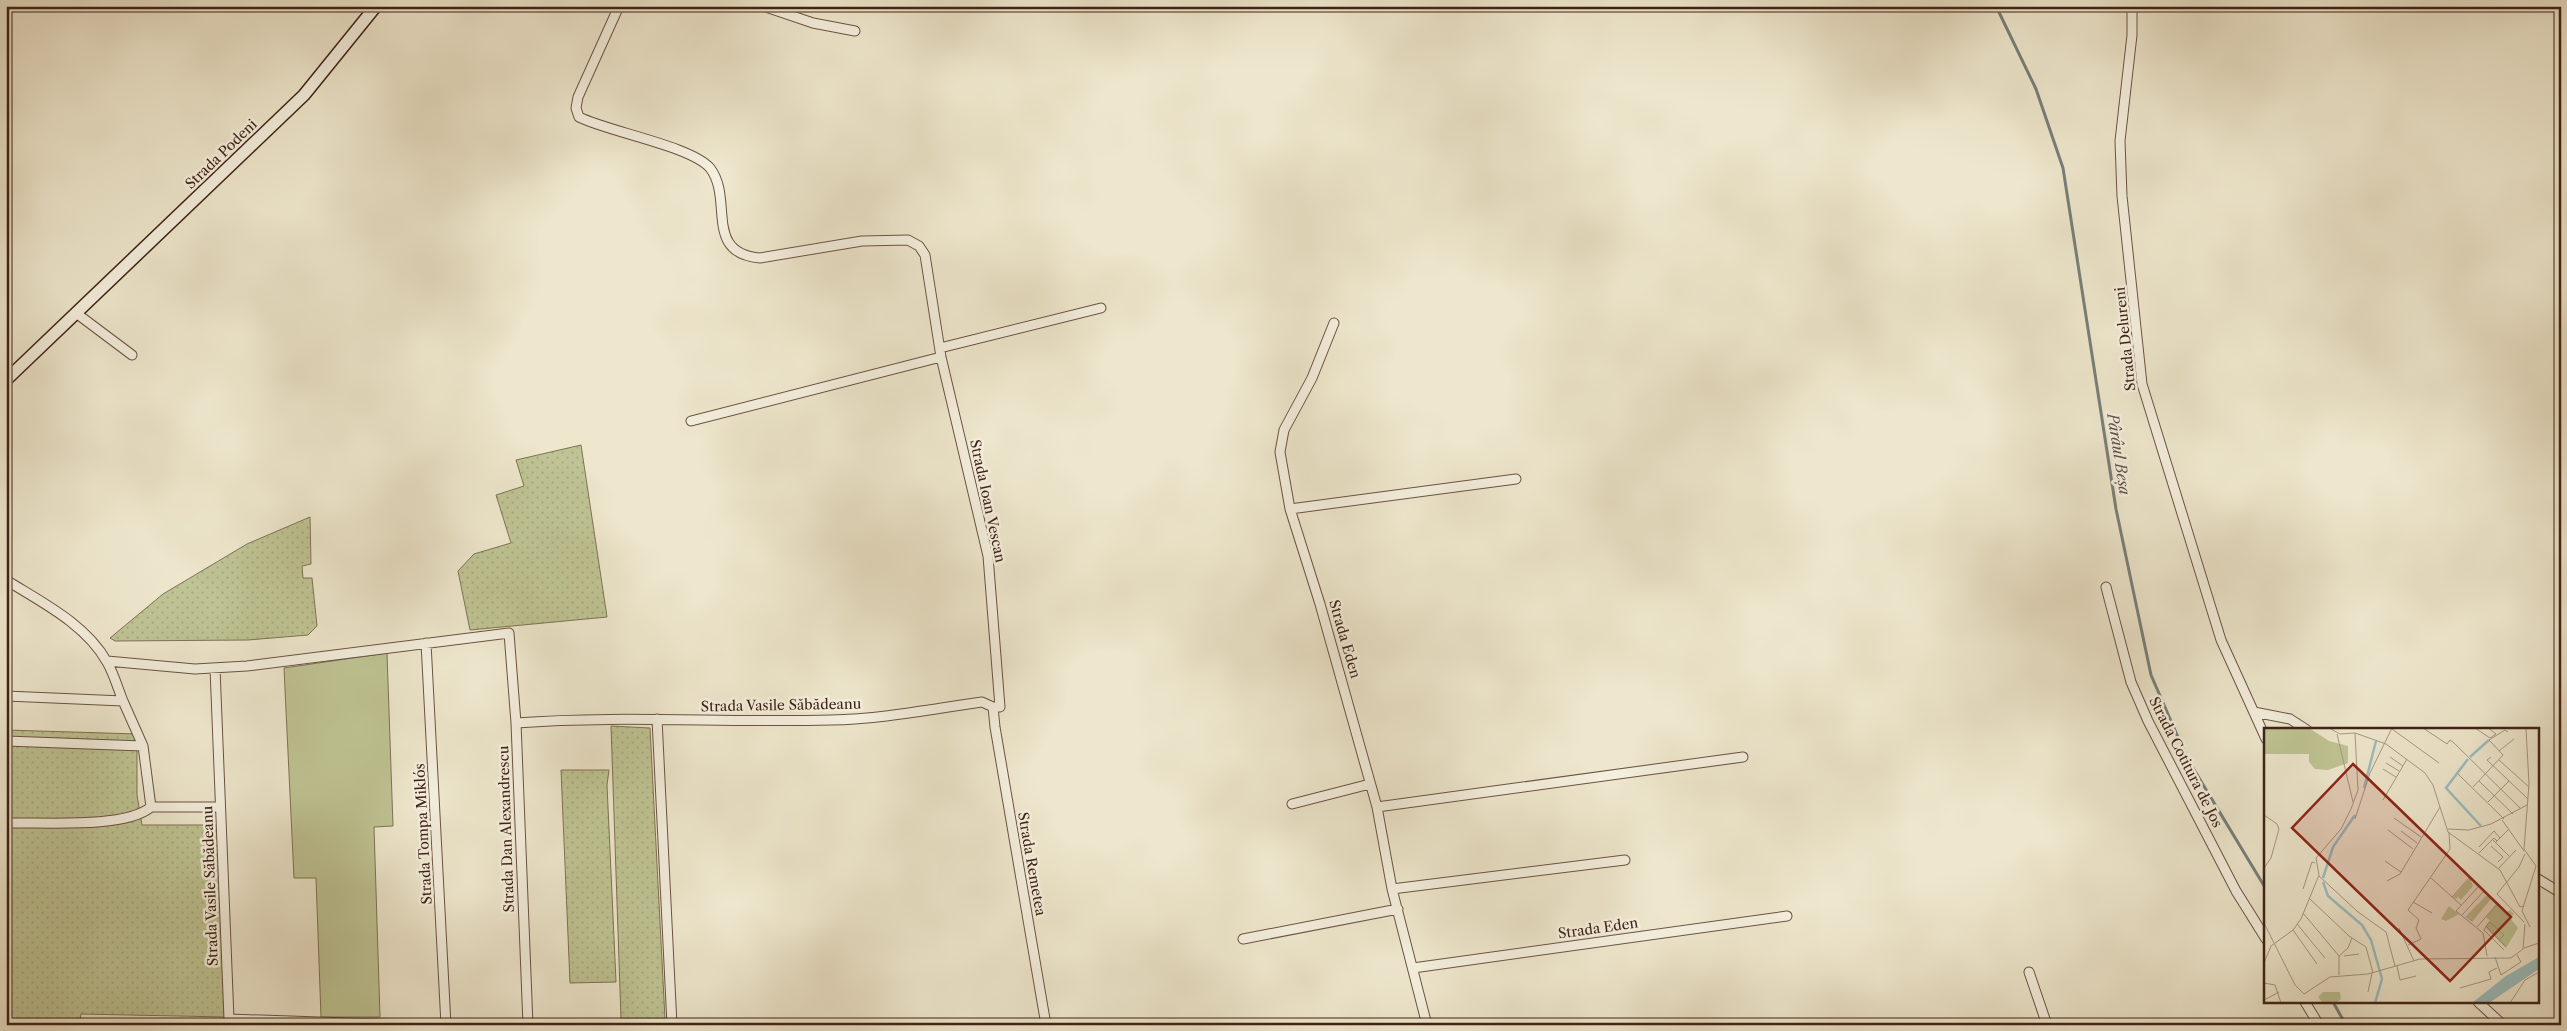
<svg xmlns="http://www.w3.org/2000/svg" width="2567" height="1031" viewBox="0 0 2567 1031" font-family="'Libre Caslon Text',serif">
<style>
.grass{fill:url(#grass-dots);stroke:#7f7354}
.garden{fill:#bfc494;stroke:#7f7354}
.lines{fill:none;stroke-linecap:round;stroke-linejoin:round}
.stream{stroke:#77807c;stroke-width:3}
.street-casing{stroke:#6b5343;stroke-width:11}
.secondary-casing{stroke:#3f2215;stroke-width:14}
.street{stroke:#f4efde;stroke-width:9}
.secondary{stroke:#f4efde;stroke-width:11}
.labels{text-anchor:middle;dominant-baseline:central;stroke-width:5;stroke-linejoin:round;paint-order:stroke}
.street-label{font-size:14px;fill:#3f2215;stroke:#f4efde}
.water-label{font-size:15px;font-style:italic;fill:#5b5148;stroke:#f4efde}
.inset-river{fill:none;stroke:#9cbec0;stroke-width:2.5}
.inset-road{fill:none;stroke:#a89883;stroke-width:1}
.view{fill:#8f2418;fill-opacity:0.15;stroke:#8f2418;stroke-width:2.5}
.inset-edge{fill:none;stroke:#3f2215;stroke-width:2.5}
</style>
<defs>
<pattern id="grass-dots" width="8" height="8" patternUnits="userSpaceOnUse" patternTransform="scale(1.25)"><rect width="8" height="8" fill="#bfc494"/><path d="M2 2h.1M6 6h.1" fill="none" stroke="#a5a87f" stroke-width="1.8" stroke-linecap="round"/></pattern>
</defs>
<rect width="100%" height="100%" fill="#eee7cd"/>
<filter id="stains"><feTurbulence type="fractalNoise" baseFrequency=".004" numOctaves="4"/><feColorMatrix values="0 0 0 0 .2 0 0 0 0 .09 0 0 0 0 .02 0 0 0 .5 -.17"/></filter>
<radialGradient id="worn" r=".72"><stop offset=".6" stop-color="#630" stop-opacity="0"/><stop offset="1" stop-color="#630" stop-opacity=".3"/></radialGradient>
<path class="grass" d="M581,445L607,617L470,630L458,571L474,554L511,543L496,495L524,486L516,460Z
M310,517L311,564L302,566L303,578H312L317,626L308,635L248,640L115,641L110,638L163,594L247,544Z
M611,726L650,728L665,1019H621Z
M6,730L137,734V795L142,825H218L226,1017L81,1014L79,1025H10L12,1013L6,1012Z
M561,770H609L607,785L616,982L570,983Z"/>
<path class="garden" d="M387,653L393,826L374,827L380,1017H321L316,878H294L284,668Z"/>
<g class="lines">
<path class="stream" d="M1996,6L2036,89L2063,168L2116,509L2151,675L2187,758L2266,889
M2333,1002L2346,1025"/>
<defs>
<path id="street" d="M619,6L578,97L576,108L579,117C609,132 691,146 710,168C734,199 703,253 760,258L862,241L908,240L919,246L925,255L941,357L988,556L1000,707H993
M763,6L813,23L855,31
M2132,6V35L2120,141L2122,196L2142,384L2221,640L2266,739
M76,313L132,355
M1334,323L1312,378L1284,430L1280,452L1290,509L1320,604L1377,807L1392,889L1427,1025
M940,348L1101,308
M691,421L941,357
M1290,509L1516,479
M6,580C41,602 86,624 107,662C114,674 118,689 123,701L6,696
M2106,587L2131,682L2148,721L2236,891L2266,939
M426,643L446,1025
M107,661L195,669L247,666L509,633L516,723L528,1025
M215,668L229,1019L408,1025
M993,707L995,727L1046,1025
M2254,712L2290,719L2307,730
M657,719L672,1025
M516,723C621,715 726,723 831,720C882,719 932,709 982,702L993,707
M6,741L143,746
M1292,804L1370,784
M151,807H220
M1377,807L1743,757
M6,823C42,822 125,829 151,807L143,746L123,701
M2538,879L2561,893
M1392,889L1625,860
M1243,939L1398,909
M1413,968L1787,916
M2029,972L2047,1025
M2305,1002L2319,1025
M2478,1002L2503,1025"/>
<path id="secondary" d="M6,380L304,95L376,6"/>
</defs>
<use href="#street" class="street-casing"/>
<use href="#secondary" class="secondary-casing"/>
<use href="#street" class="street"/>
<use href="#secondary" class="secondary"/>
</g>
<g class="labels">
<g class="street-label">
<text transform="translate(221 154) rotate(-44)">Strada Podeni</text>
<text transform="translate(2125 339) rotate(-96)">Strada Delureni</text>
<text transform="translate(988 501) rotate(78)">Strada Ioan Vescan</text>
<text transform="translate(1345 639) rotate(74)">Strada Eden</text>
<text transform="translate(781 705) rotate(-1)">Strada Vasile Săbădeanu</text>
<text transform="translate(2186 762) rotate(63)">Strada Cotitura de Jos</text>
<text transform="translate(506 829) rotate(-92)">Strada Dan Alexandrescu</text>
<text transform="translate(423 834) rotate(-93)">Strada Tompa Miklós</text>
<text transform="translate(1032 864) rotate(80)">Strada Remetea</text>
<text transform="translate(210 886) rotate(-92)">Strada Vasile Săbădeanu</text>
<text transform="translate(1598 928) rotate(-8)">Strada Eden</text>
</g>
<g class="water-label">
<text transform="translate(2119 454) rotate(81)">Pârâul Beșa</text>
</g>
</g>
<g transform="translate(2264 728)">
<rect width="275" height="275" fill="#eee7cd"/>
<path d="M0,0H45L65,13L84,18V35L64,42L51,41L45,34V26H0ZM206,150L209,158L197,172L194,169L192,171L189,169ZM233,176L241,185L246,182L250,186L246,190L254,200L242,220L221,199L226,193L222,189ZM185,178L195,186L182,193L177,191Z" fill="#bfc494"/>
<path d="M223,167L227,171L208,194L201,189ZM59,264H76L77,271L72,275H59L54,269Z" fill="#bfc494"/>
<path d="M275,229V241L225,275H208L242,248Z" fill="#9cbec0"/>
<path class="inset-river" d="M206,29L225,12M204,31L182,60L217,98M100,60L112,13M59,150L69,119L91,87M59,154L64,168L98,197L107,212L118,251L111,275"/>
<path class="inset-road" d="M65,0L76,6L91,5L122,16L161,45L169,57L184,104L236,142L256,179L259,178M159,0L183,16L186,12L189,14L257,81M211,0L226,10L232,6L224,0M262,0L265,56L260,121L272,138L258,183L266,199M128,1L175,35M73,6L89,74M235,23L250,11M126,29L139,38M227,29L223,32L264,71M235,32L265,59M122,35L135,43M119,41L132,49M194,46L240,91M215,53L249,86M209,59L239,27L225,12L241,2L244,4M119,72L143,31M224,74L245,53M0,87L13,96L15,101L7,130L0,140M130,90L157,109M91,91L106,45L128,0M238,92L260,123M184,101L205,102L227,96L263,77M124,102L149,121M137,103L153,115M229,112L246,129M232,114L244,102M227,118L239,129L234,134M215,119L230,103L236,110M215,125L230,110L233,113M121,133L137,144M234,141L252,122M55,148L94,184L122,204L131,238M167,150L197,177M123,153L136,146L176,79M215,158L192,183L219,205M39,161L48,134L51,135M188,169L206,149L233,176L213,199M46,171L85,208L102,219L109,245M149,174L168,185M39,185L75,228V247M198,187L220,163M260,194L233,166L255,139L261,126M0,195L31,257L40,266M33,196L61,230M222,198L241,218M135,200L150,233M29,202L53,236M220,202L225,194L227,195L240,207L235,212M220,202L240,222M219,205L223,228M144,217L157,211L152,200L155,192L144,182L186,121L185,104M260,220L275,215M75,228L84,220L88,210M80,228L95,226M231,229L237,247L257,234L253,227M0,235L7,218L29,202L37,191L55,147L52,130L77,101L87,81L94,62L91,5M133,238L136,252L152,248M0,255L11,257L17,275M196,260L227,251L225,244L233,240M104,264L108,245M40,266L66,249L104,246L156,231L247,230L259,221L261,196M0,272L15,264M246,275L261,252L275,244"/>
<path class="view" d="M89,36L247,189L186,253L28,100Z"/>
<rect width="275" height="275" class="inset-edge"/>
</g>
<rect width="2567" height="1031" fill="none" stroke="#eee7cd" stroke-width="25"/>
<rect x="8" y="8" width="2552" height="1016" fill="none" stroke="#3f2215" stroke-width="2.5"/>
<rect x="12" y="12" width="2542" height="1006" fill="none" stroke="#3f2215"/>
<rect width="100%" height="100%" filter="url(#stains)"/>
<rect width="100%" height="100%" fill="url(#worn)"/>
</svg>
